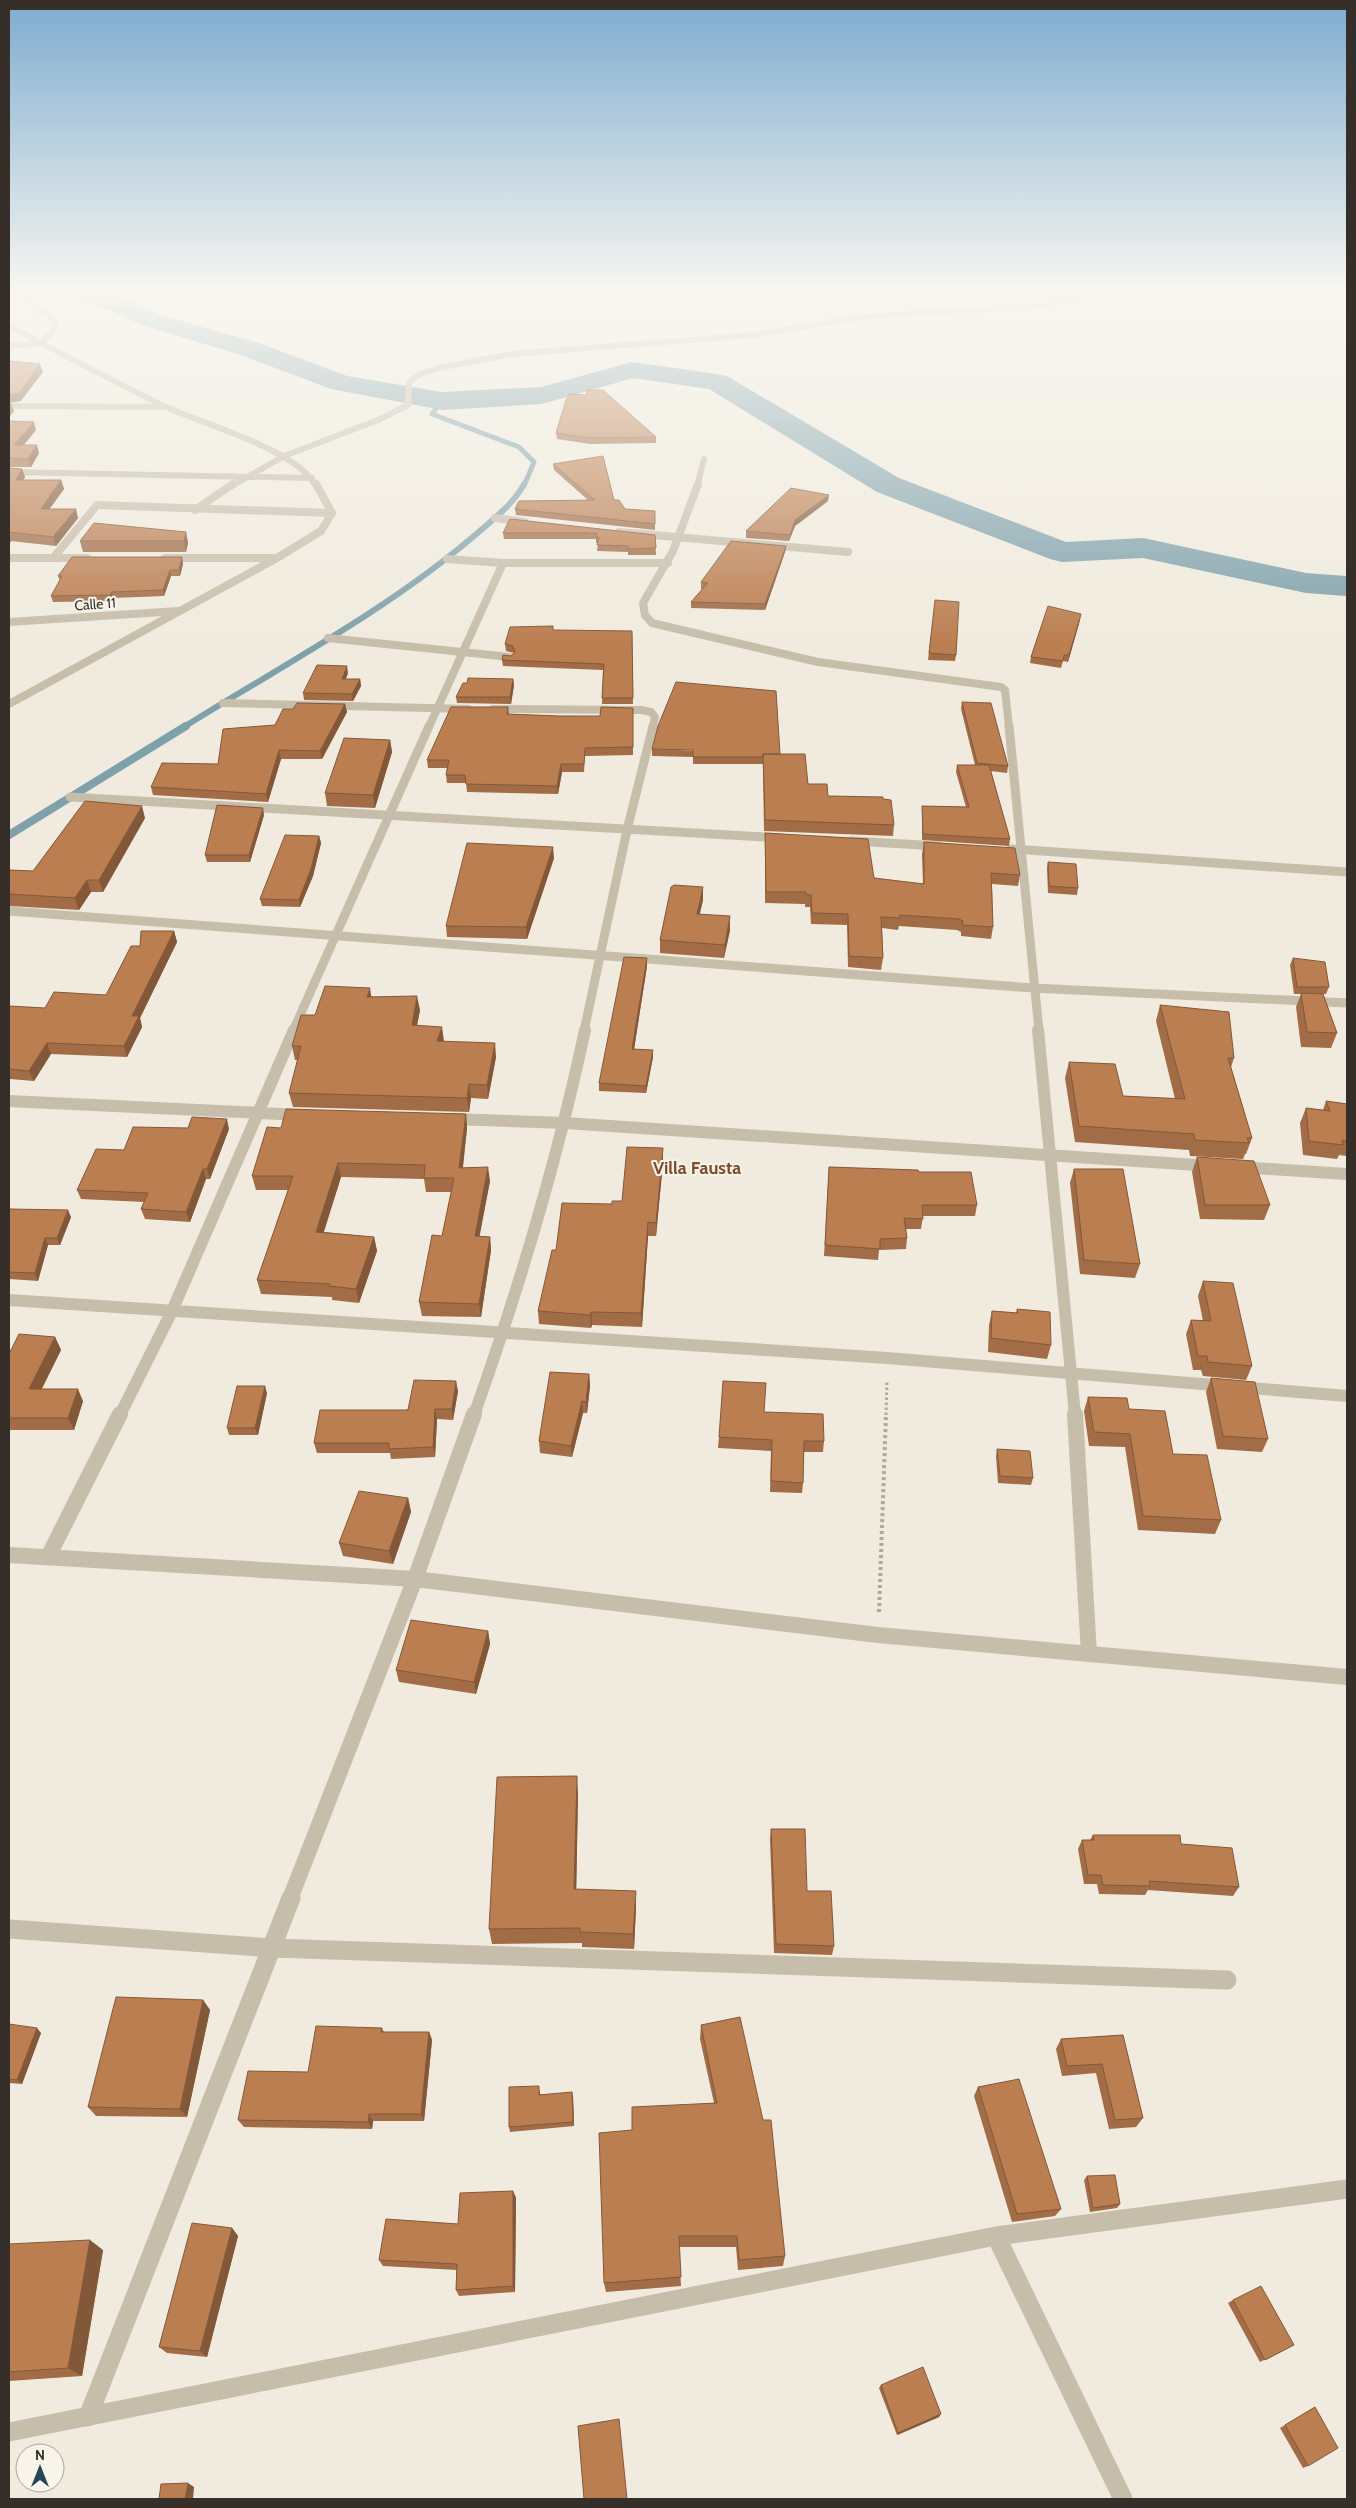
<svg xmlns="http://www.w3.org/2000/svg" width="1356" height="2508" viewBox="0 0 1356 2508" font-family="Cabin,sans-serif">
<style>
.lines{fill:none;stroke-linecap:round;stroke-linejoin:round}
.stream-far2{stroke:#7fa1ab;stroke-width:5}
.stream-far1{stroke:#7fa1ab;stroke-width:6}
.stream{stroke:#7fa1ab;stroke-width:8}
.river{fill:#7fa1ab;fill-rule:evenodd}
.path-far1{stroke:#b3a795;stroke-width:3;stroke-dasharray:2.5 2.5;stroke-linecap:butt}
.path{stroke:#b3a795;stroke-width:4;stroke-dasharray:3 3;stroke-linecap:butt}
.minor-far5{stroke:#c7bdab;stroke-width:6}
.minor-far4{stroke:#c7bdab;stroke-width:8}
.minor-far3{stroke:#c7bdab;stroke-width:9}
.minor-far2{stroke:#c7bdab;stroke-width:12}
.minor-far1{stroke:#c7bdab;stroke-width:16}
.minor{stroke:#c7bdab;stroke-width:19}
.wall{fill:#a16c46}
.shaded-wall{fill:#835839}
.building{fill:#bb7e51;stroke:#835839}
.labels{text-anchor:middle;dominant-baseline:central;stroke-width:4;stroke-linejoin:round;paint-order:stroke}
.far-street-label{font-size:14px;fill:#362f29;stroke:#f8f4ea}
.neighbourhood-label{font-size:18px;font-weight:bold;fill:#7e4c2a;stroke:#f8f4ea}
</style>
<rect width="100%" height="100%" fill="#f0ebde"/>
<g class="lines">
<path class="stream-far2" d="M442,401L432,414L519,447L534,462L524,486"/>
<path class="stream-far1" d="M184,727C281,666 386,611 474,536C491,521 514,504 524,484"/>
<path class="stream" d="M9,835L186,726"/>
<path class="river" d="M77,293H111L163,316L259,343L347,376L442,392L541,387L632,362L717,374L727,376L899,478L1066,542L1143,538L1306,573L1347,576V596L1306,593L1143,558L1062,562L1050,559L877,492L709,389L633,378L542,404L442,410L331,389L241,355L145,326L80,298Z"/>
<path class="path-far1" d="M886,1415L887,1381"/>
<path class="path" d="M879,1612L886,1414"/>
<path class="minor-far5" d="M9,325C59,354 112,380 164,406C204,425 295,448 316,486
M9,346L42,343L56,327C52,311 32,310 25,293
M9,406L164,407
M9,472L312,478
M232,486L284,456L378,420L408,405L409,382L420,374L438,368L512,354L753,335L860,317L1045,305L1094,293
M697,486L704,459"/>
<path class="minor-far4" d="M316,484L332,513
M698,484L673,551L643,603L645,615L652,623L818,662L1001,687L1005,690L1009,727
M195,510L233,484
M495,518L525,522
M619,532L848,552
M54,557L97,505L332,513
M9,558H87
M165,558H275
M503,563H668
M9,622L178,611
M328,638L510,657
M223,703L468,709
M9,704L277,558L321,531L332,513
M493,709L641,710L651,712L655,717L653,727
M429,727L503,563L447,559"/>
<path class="minor-far3" d="M1009,726L1039,1031
M70,797L782,838
M852,841L939,846
M1011,849L1347,872
M9,911L1033,988L1347,1003
M293,1031L429,726
M584,1031L627,830L653,726"/>
<path class="minor-far2" d="M1038,1030L1075,1415
M9,1101L301,1115
M451,1119L565,1123L1212,1166
M1239,1167L1347,1174
M9,1300L887,1358L1347,1396
M120,1415L172,1311L294,1030
M474,1415C519,1289 557,1161 585,1030"/>
<path class="minor-far1" d="M1075,1414L1089,1654
M9,1555L415,1579L878,1635L1347,1677
M48,1557L120,1414
M290,1899L415,1579L474,1414"/>
<path class="minor" d="M9,1929L272,1948L1227,1980
M996,2236L1123,2499
M88,2417L291,1898
M9,2432L996,2236L1347,2189"/>
</g>
<path class="wall" d="M9,421L36,430L24,445L39,453L31,467H9Z
M556,433L656,437V443L590,444L557,439Z
M553,464L614,500L625,509L655,524V530L516,515L515,509L588,500L554,470Z
M9,468L22,469L25,477L23,480H61L64,489L49,509L78,518L56,546L11,541L9,545Z
M828,501L795,526L789,541L746,538V531Z
M510,519L655,535L656,555H628V552L597,551L598,543H596V539H504L503,533Z
M186,532L188,543L186,552H83L80,541Z
M786,546L785,552L765,610L691,608V602L702,589H701V582Z
M182,557L183,564L180,576H171L164,596L113,598L112,601L53,602L51,596L60,581L58,576Z
M935,600L956,655L955,661L928,660Z
M1080,620L1068,662L1063,661L1061,668L1030,663L1031,657Z
M553,626V630L632,631L633,704H602L603,670L503,666L502,660L511,656L514,653L506,651L505,644Z
M348,673L346,679H360L361,686L353,701L304,700L303,693Z
M513,679L514,685L511,704L457,703L456,697L467,683Z
M962,702L1008,766L1007,773L991,771L1010,839L1009,846L922,840V806L966,807L956,772L957,765H975L961,709Z
M345,704L347,712L322,759H281L268,802L153,795L151,787L218,764L275,725L293,709Z
M508,707L509,714L559,716H600L633,708V755L585,756L584,772H562L558,794L467,792L466,783H447L446,775L447,768H428L427,760Z
M390,740L392,752L375,808L327,806L325,793Z
M652,749L780,754L808,784L828,796L883,799L894,825L893,836L764,831L763,764H693V757L652,756Z
M264,815L250,862H207L205,855Z
M145,818L103,892H91L79,910L9,906V870L33,871Z
M765,833L874,878L923,884L922,854L924,842L1020,875L1018,886L992,884L993,927L991,939L961,936V932L957,930L899,926L898,930L882,928L883,958L881,970L848,967L847,925L811,924L810,907H805V904L765,903Z
M319,836L321,843L313,876L300,907L262,906L260,899Z
M554,858L527,939L447,937L446,926Z
M1048,862L1078,888L1077,895L1048,893L1047,869Z
M703,900L699,914L730,930L724,958L660,953V940Z
M174,931L177,942L140,1018L142,1027L127,1057L51,1054L34,1081L10,1079L9,1081V1006L45,1008L106,995Z
M647,958V966L634,1049L653,1057L646,1093L599,1091V1083Z
M1293,958L1329,987L1326,994H1323L1337,1033L1331,1048L1301,1047L1296,1007L1301,994H1294L1290,965Z
M371,996L420,1010L417,1026L444,1041L496,1057L488,1099L471,1098L469,1112L293,1107L289,1093L298,1060H295L292,1046Z
M1160,1005L1234,1058L1231,1067L1252,1138L1246,1154H1245L1243,1159L1190,1156L1189,1150L1075,1142L1065,1078L1069,1062L1123,1096L1175,1099L1156,1021Z
M1326,1101L1347,1104V1156L1339,1155L1337,1159L1303,1155L1300,1123L1306,1108L1323,1110Z
M466,1114L467,1128L463,1168L490,1181L479,1236L490,1237L491,1250L481,1317L422,1316L419,1302L442,1236L452,1192H426L424,1179L341,1177L324,1232L374,1237L377,1251L359,1303L332,1300V1297L261,1294L257,1280L288,1190H256L252,1176L281,1128Z
M229,1129L210,1179H206L190,1222L145,1219L141,1209L144,1202L81,1199L77,1190L124,1150Z
M1197,1157L1270,1205L1264,1220L1200,1219L1192,1172Z
M663,1162L656,1236H648L642,1327L592,1325L591,1328L539,1324L538,1311L556,1250L612,1204L622,1201Z
M829,1167L919,1172L977,1205L975,1216H923L921,1229H906L907,1238L906,1249L879,1250L878,1260L824,1256Z
M1074,1169L1140,1264L1135,1278L1080,1274L1070,1183Z
M9,1209L71,1217L60,1245H48L38,1281L9,1279Z
M1203,1281L1252,1366L1246,1380L1203,1376L1201,1370H1193L1186,1334L1191,1320L1203,1321L1198,1296Z
M1017,1309L1051,1345L1047,1359L988,1352L989,1325L992,1311L1016,1313Z
M55,1337L61,1350L42,1389L83,1401L74,1430H9V1354Z
M589,1374L590,1386L587,1413H583L572,1457L540,1453L539,1441Z
M1211,1378L1268,1439L1262,1452L1217,1449L1206,1392Z
M458,1391L453,1420L437,1419L435,1457L391,1459L390,1453H317L314,1443Z
M267,1393L258,1435H229L227,1428Z
M1088,1397L1129,1409L1173,1454L1221,1520L1215,1534L1138,1530L1125,1447L1089,1446L1084,1411Z
M764,1412L824,1441L823,1452H804L803,1483L802,1493L770,1492L771,1451L718,1448L719,1437Z
M997,1449L1033,1478L1031,1485L998,1483L996,1456Z
M408,1498L411,1512L393,1564L343,1556L339,1543Z
M488,1631L490,1644L476,1694L399,1682L396,1670Z
M578,1793L576,1890L636,1907L634,1949L582,1947V1943L492,1944L489,1929Z
M771,1829L807,1891L834,1946L832,1955L774,1953L770,1839Z
M1093,1835L1181,1844L1239,1887L1233,1896L1148,1890L1145,1895L1099,1894L1097,1884H1084L1078,1849L1082,1840H1090Z
M203,2000L210,2010L187,2117L96,2116L88,2107Z
M9,2024L41,2033L22,2084L9,2083Z
M701,2025L785,2256L783,2266L738,2270L736,2247H679L681,2286L606,2292L604,2283L632,2130L714,2103L700,2039Z
M382,2028L384,2032H429L432,2040L424,2121H373L372,2129L244,2127L238,2120L308,2072Z
M1123,2035L1143,2118L1136,2127L1109,2129L1096,2073L1062,2076L1056,2049L1061,2039Z
M978,2087L1061,2209L1055,2216L1012,2222L974,2096Z
M540,2090V2094L573,2096L574,2126L510,2132L509,2127Z
M1087,2176L1120,2204L1117,2208L1090,2212L1084,2180Z
M513,2191L516,2198L515,2292L459,2296L456,2290L457,2270L383,2266L379,2260L458,2224Z
M232,2228L238,2236L207,2357L167,2353L159,2347Z
M9,2244L103,2250L82,2376L9,2381Z
M1233,2300L1294,2345L1260,2362L1228,2303Z
M881,2385L939,2417L897,2435L879,2388Z
M1315,2407L1308,2466L1303,2468L1280,2428Z"/>
<path class="shaded-wall" d="M40,364L43,372L21,401L9,403V394Z
M11,403L14,411L9,418V406Z
M34,422L36,430L16,453L14,445Z
M37,445L39,453L31,467L28,459Z
M22,469L25,477L18,489L16,480Z
M61,480L64,489L43,518L41,509Z
M829,495L828,501L795,526L789,541L790,535L795,520Z
M76,509L78,518L56,546L53,537Z
M186,532L188,543L186,552L184,541Z
M9,535L11,541L9,545Z
M786,546L785,552L765,610V604Z
M182,557L183,564L180,576L179,570Z
M170,570L171,576L164,596L163,590Z
M112,592L113,598L112,601L110,595Z
M1081,614L1080,620L1068,662L1069,655Z
M347,666L348,673L343,685L342,679Z
M360,679L361,686L353,701L352,694Z
M513,679L514,685L511,704L510,697Z
M345,704L347,712L322,759L320,751Z
M390,740L392,752L375,808L373,795Z
M279,750L281,759L268,802L266,794Z
M561,764L562,772L558,794L557,786Z
M142,806L145,818L103,892L99,880Z
M263,808L264,815L250,862L249,855Z
M319,836L321,843L313,876L300,907L299,900Z
M553,847L554,858L527,939L526,927Z
M87,880L91,892L79,910L75,898Z
M703,887V900L697,927V914Z
M730,916V930L724,958L725,945Z
M174,931L177,942L140,1018L142,1027L127,1057L124,1046L132,1016Z
M647,958V966L633,1056L632,1049Z
M370,988L372,1002L367,997Z
M417,996L420,1010L414,1039L412,1025Z
M442,1027L444,1041H437Z
M47,1043L51,1054L34,1081L29,1071Z
M495,1043L496,1057L488,1099L487,1085Z
M653,1050V1057L646,1093V1086Z
M469,1084L471,1098L469,1112L467,1098Z
M466,1114L467,1128L461,1182L459,1168Z
M227,1119L229,1129L210,1179L207,1169Z
M663,1148V1162L656,1236V1223Z
M338,1163L341,1177L319,1246L316,1232Z
M488,1167L490,1181L477,1250L475,1236Z
M203,1169L206,1179L190,1222L186,1212Z
M68,1210L71,1217L60,1245L57,1238Z
M648,1222V1236L642,1327L641,1313Z
M374,1237L377,1251L359,1303L356,1289Z
M490,1237L491,1250L481,1317L479,1304Z
M45,1238L48,1245L38,1281L35,1273Z
M591,1312L592,1325L591,1328L590,1315Z
M55,1337L61,1350L35,1401L29,1389Z
M589,1374L590,1386L587,1413L586,1402Z
M456,1381L458,1391L453,1420L452,1409Z
M265,1386L267,1393L258,1435L255,1428Z
M78,1389L83,1401L74,1430L68,1418Z
M582,1401L583,1413L572,1457L571,1446Z
M435,1409L437,1419L435,1457L433,1447Z
M408,1498L411,1512L393,1564L389,1551Z
M488,1631L490,1644L476,1694L474,1682Z
M577,1776L578,1793L576,1905L574,1889Z
M636,1891V1907L634,1949L633,1934Z
M203,2000L210,2010L187,2117L180,2109Z
M37,2028L41,2033L22,2084L17,2080Z
M429,2032L432,2040L424,2121L421,2114Z
M572,2092L573,2096L574,2126L573,2122Z
M369,2114L373,2121L372,2129L368,2122Z
M513,2191L516,2198L515,2292L513,2286Z
M232,2228L238,2236L207,2357L200,2351Z
M90,2240L103,2250L82,2376L68,2368Z
M941,2414L939,2417L897,2435L898,2433Z
M188,2483L194,2487L193,2499H185Z"/>
<path class="building" d="M9,361L40,364L19,393L9,394Z
M587,390H603L656,437L590,438L556,433L566,400L569,394L586,395Z
M9,421L34,422L14,445H37L28,459L9,458Z
M603,456L614,500H619L625,509L655,511V524L515,509L519,501L595,500L553,464Z
M9,468L22,469L16,480H61L41,509H76L53,537L9,532Z
M791,488L829,495L795,520L790,535L746,531Z
M510,519L655,535L656,548L628,549V546L597,545L599,537H596L597,533H503Z
M94,523L186,532L184,541H80Z
M731,541L786,546L765,604L691,602L708,583L701,582Z
M72,557H182L179,570H170L163,590L112,592L110,595L51,596L62,576H58Z
M935,600L959,602L956,655L929,653Z
M1048,606L1081,614L1069,655H1064L1063,661L1031,657Z
M553,626V630L632,631L633,698H602L604,664L502,660L503,655L511,656L515,652L513,646L505,644L510,627Z
M317,665L347,666L342,679H360L352,694L303,693Z
M468,678L513,679L510,697H456L463,683H467Z
M676,682L776,691L780,754H763V757H693V750L652,749L658,726Z
M962,702L991,703L1008,766L977,763Z
M297,703L345,704L320,751L279,750L266,794L151,787L162,763L218,764L223,729L275,725L283,709H293Z
M451,707H508L507,714L559,716H600L601,707L633,708V747L585,748L584,764H561L557,786L466,784L465,775H446L449,760H427Z
M344,738L390,740L373,795L325,793Z
M763,754H805L808,784H827L828,796L883,797V799L891,800L894,825L765,820Z
M957,765H989L1010,839L923,834L922,806L969,807Z
M85,801L142,806L99,880H87L75,898L9,894V870L33,871Z
M217,805L263,808L249,855H205Z
M765,833L868,839L874,878L924,884V842L1015,848L1020,875L991,873L993,927L962,925L963,921L959,919L900,915V918L881,917L883,958L849,956L848,914L812,913L811,895H806V892H766Z
M285,835L319,836L311,869L299,900L260,899Z
M467,843L553,847L526,927L446,926Z
M1048,862L1076,864L1078,888L1049,886Z
M674,885L703,887L697,914L730,916L725,945L660,940L671,887Z
M141,931H174L132,1016H139L124,1046L47,1043L29,1071L9,1069V1006L45,1008L54,992L106,995L131,946H140Z
M624,957L647,958L632,1049L653,1050L646,1086L599,1083Z
M1293,958L1325,962L1329,987H1297Z
M325,986L370,988L367,997L417,996L412,1025L442,1027L437,1041L495,1043L487,1085L469,1084L467,1098L289,1093L301,1046H292L301,1015H315Z
M1301,993L1323,994L1337,1033L1307,1032Z
M1160,1005L1229,1012L1234,1058H1228L1252,1138H1247L1249,1143L1195,1140L1194,1134L1079,1126L1069,1062L1115,1064L1123,1096L1185,1099Z
M1326,1101L1347,1104V1141L1342,1140L1343,1145L1309,1141L1306,1108L1330,1111Z
M286,1109L466,1114L459,1168L488,1167L475,1236L490,1237L479,1304L419,1302L432,1235L442,1236L454,1178H424L425,1165L338,1163L316,1232L374,1237L356,1289L329,1286L330,1284L257,1280L293,1176H252L267,1127L281,1128Z
M192,1117L227,1119L207,1169H203L186,1212L141,1209L148,1193L77,1190L96,1149L124,1150L133,1127L188,1128Z
M627,1147L663,1148L656,1223L648,1222L641,1313L591,1312L590,1315L538,1311L552,1250H556L562,1203L612,1204V1201H622Z
M1197,1157L1254,1161L1270,1205H1205Z
M829,1167L918,1170L919,1172H971L977,1205H922L923,1219L904,1218L907,1238L880,1239V1249L825,1245Z
M1074,1169H1123L1140,1264L1084,1260Z
M9,1209L68,1210L57,1238H45L35,1273L9,1272Z
M1203,1281L1233,1283L1252,1366L1208,1362L1207,1356H1198L1191,1320L1211,1321Z
M1017,1309L1050,1312L1051,1345L991,1338L992,1311L1018,1313Z
M19,1334L55,1337L29,1389H78L68,1418H9V1354Z
M550,1372L589,1374L586,1402L582,1401L571,1446L539,1441Z
M1211,1378L1255,1382L1268,1439L1223,1436Z
M414,1380L456,1381L452,1409H435L433,1447L389,1449V1443H314L320,1410H408Z
M723,1381L766,1383L764,1412L823,1414L824,1441H804L803,1483L771,1481L772,1440L719,1437Z
M237,1386H265L255,1428H227Z
M1088,1397L1127,1398L1129,1409L1165,1411L1173,1454L1207,1455L1221,1520L1143,1516L1130,1434L1094,1432Z
M997,1449L1030,1451L1033,1478L1000,1476Z
M359,1491L408,1498L389,1551L339,1543Z
M411,1620L488,1631L474,1682L396,1670Z
M577,1776L574,1889L636,1891L633,1934L580,1932V1928L489,1929L497,1777Z
M771,1829H805L807,1891H831L834,1946L776,1944Z
M1093,1835H1180L1181,1844L1232,1848L1239,1887L1149,1881L1150,1886L1103,1885L1101,1875H1088L1082,1840H1094Z
M116,1997L203,2000L180,2109L88,2107Z
M740,2017L763,2120H771L785,2256L739,2260L737,2236H679L681,2277L604,2283L599,2133L632,2130V2107L717,2103L701,2025Z
M9,2024L37,2028L17,2080L9,2079Z
M316,2026L382,2028L381,2032H429L421,2114H369L368,2122L238,2120L248,2071L308,2072Z
M1123,2035L1143,2118L1115,2120L1102,2064L1067,2066L1061,2039Z
M1019,2079L1061,2209L1017,2214L978,2087Z
M539,2086V2095L572,2092L573,2122L509,2127V2087Z
M1115,2175L1120,2204L1093,2208L1087,2176Z
M513,2191V2286L456,2290L457,2264L379,2260L386,2219L458,2224L460,2193Z
M192,2223L232,2228L200,2351L159,2347Z
M90,2240L68,2368L9,2372V2244Z
M1261,2286L1294,2345L1265,2360L1233,2300Z
M923,2367L941,2414L898,2433L881,2385Z
M1315,2407L1338,2448L1308,2466L1285,2425Z
M619,2419L627,2499H584L578,2426Z
M188,2483L185,2499H159L161,2484Z"/>
<linearGradient id="sky" x2="0" y2="1"><stop stop-color="#7eacd0"/><stop offset="0.45" stop-color="#f8f6f0"/><stop offset="1" stop-color="#f8f6f0" stop-opacity="0"/></linearGradient>
<rect width="1356" height="645" fill="url(#sky)"/>
<g class="labels">
<g class="far-street-label">
<text transform="translate(95 604) rotate(-4)">Calle 11</text>
</g>
<g class="neighbourhood-label">
<text x="697" y="1168">Villa Fausta</text>
</g>
</g>
<rect width="1356" height="2508" fill="none" stroke="#362f29" stroke-width="20"/>
<g transform="translate(40 2468)"><circle r="24" fill="#f8f4ea" stroke="#aaa59d"/>
<path d="M0-4L9 19L0 12L-9 19Z" fill="#234854"/>
<text y="-8" font-size="14" font-weight="bold" text-anchor="middle" fill="#362f29">N</text>
</g>
</svg>
